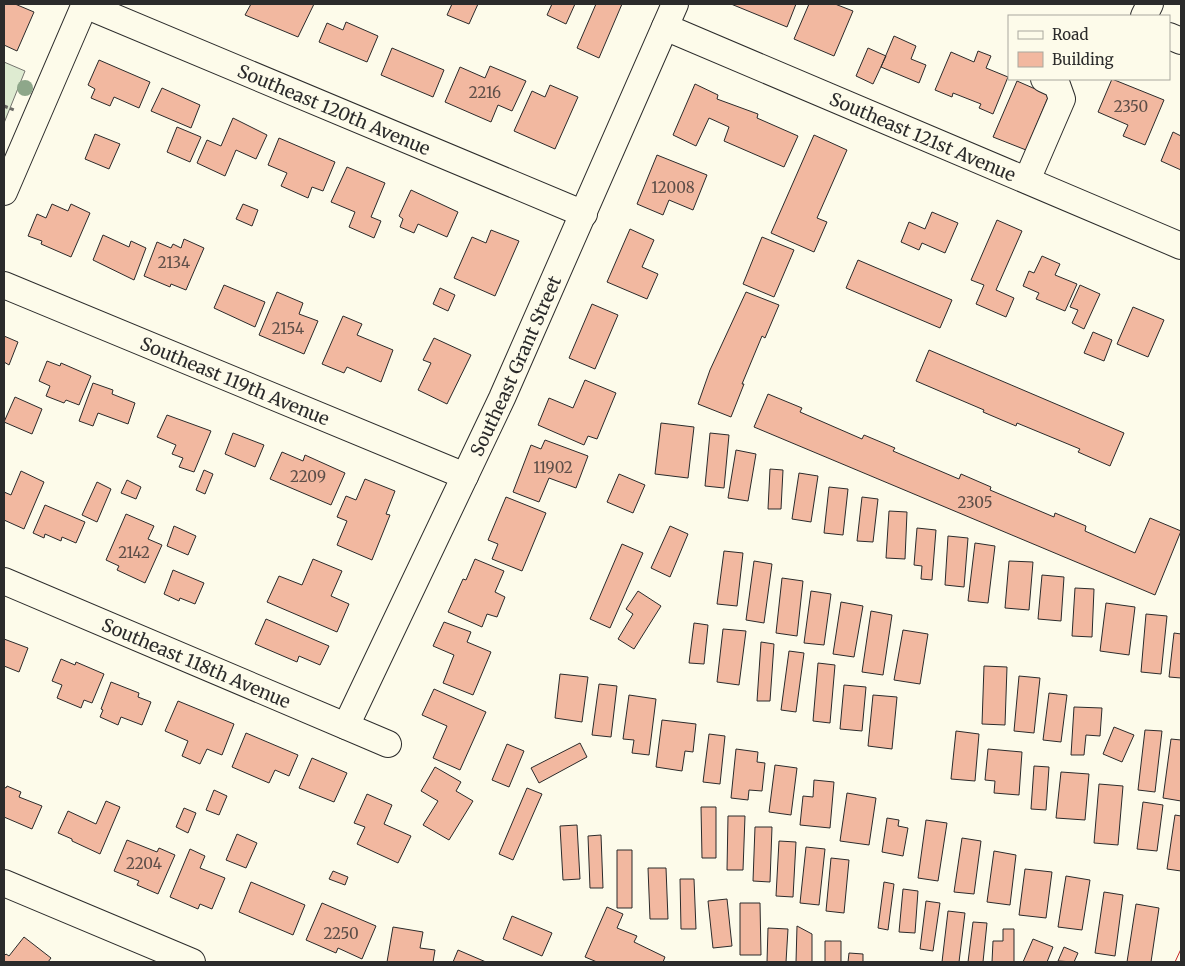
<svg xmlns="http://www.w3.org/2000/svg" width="1185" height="966" viewBox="0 0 1185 966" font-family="Merriweather,serif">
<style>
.green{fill:#deebd1;stroke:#74746e}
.building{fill:#f2b8a0;stroke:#2b2b2b}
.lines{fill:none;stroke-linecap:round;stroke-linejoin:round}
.minor-casing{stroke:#2b2b2b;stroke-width:28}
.path{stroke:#6a6964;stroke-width:3;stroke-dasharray:4 2.5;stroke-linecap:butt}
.minor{stroke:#fdfbea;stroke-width:26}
.power{stroke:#c62828;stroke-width:1;stroke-dasharray:18 4 2.5 4;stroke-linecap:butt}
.tree{fill:#8ea78a}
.labels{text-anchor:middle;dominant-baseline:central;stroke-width:4;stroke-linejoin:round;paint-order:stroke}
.number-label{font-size:15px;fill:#5d4e48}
.street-label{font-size:18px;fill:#2b2b2b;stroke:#fdfbea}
</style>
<rect width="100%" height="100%" fill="#fdfbea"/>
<path class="green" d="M4,62L25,71L4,123Z"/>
<path class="building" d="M4,4H15L34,12L17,51L4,45Z
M251,4H314L298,37L245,15Z
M452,4H478L469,24L447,15Z
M552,4H575L566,24L547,15Z
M596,4H622L599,58L577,48Z
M731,4H796L787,27Z
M809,4H835L853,11L834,56L794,39Z
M346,22L378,36L367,62L319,42L327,23L343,30Z
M894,36L916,46L911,59L926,65L919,83L881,67Z
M392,48L444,70L433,97L381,75Z
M868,48L886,56L873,84L856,76Z
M978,51L991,56L986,68L1008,77L993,114L979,108L981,104L953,93L952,97L935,90L951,52L974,62Z
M99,60L150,82L139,108L114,97L110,106L91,98L95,89L88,85Z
M490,66L526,81L512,111L498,105L491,122L445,102L460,67L485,78Z
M1112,79L1164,100L1145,145L1123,136L1128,125L1098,112Z
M1017,81L1049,95L1026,150L993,137Z
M695,84L718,95L717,99L758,114L757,118L798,136L784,167L724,141L729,127L709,118L696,146L673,135Z
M550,85L578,97L555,149L514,131L532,91L545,97Z
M162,88L200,105L191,128L151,111Z
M233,118L267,135L256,159L236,150L225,176L197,163L207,140L221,146Z
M177,127L201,137L190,162L167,152Z
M1173,132L1181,136V170L1161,161Z
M95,134L120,144L109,169L85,159Z
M814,135L847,150L817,218L827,222L814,252L771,233Z
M279,138L335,162L323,191L312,187L308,198L281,186L287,173L268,165Z
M657,155L707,175L693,210L669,200L663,215L637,204Z
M347,167L385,183L371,217L381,221L374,238L349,227L355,212L331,202Z
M411,190L458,212L447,237L418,224L414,233L400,227L403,219L399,216Z
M52,204L68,211L71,204L90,213L71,257L41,244L42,241L28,236L37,214L46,218Z
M243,204L258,210L252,226L236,219Z
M932,212L958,223L945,253L922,243L919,250L901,242L909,222L925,229Z
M997,220L1022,231L996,290L1014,298L1006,317L976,304L984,285L971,280Z
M630,229L654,240L642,267L658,274L647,299L607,282Z
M491,230L519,241L495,296L454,278L472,237L486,243Z
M103,235L129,247L131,241L146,248L134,280L93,260Z
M762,237L794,250L774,297L743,284Z
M184,239L204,248L186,290L171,284L170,287L144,276L157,242L171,248L173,244L181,248Z
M1042,256L1060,264L1055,275L1077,284L1065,311L1036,299L1039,293L1023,286L1029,271L1034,273Z
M858,260L952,300L940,328L846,288Z
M224,285L265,302L255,327L214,308Z
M1080,285L1100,294L1084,329L1072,323L1078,310L1070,307Z
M440,288L455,295L448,311L433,304Z
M277,292L303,303L299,314L318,321L304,354L259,335Z
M746,292L779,305L765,338L762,336L742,384H744L731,417L698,404L710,370Z
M592,304L618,315L595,369L569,358Z
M1133,307L1164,320L1148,357L1117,344Z
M343,316L362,324L357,335L393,350L381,382L347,367L344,373L322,364Z
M1093,332L1112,340L1104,361L1084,353Z
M4,336L18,342L9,365L4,362Z
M434,338L471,355L447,404L418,390L431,363L423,360Z
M929,350L1124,433L1110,466L1078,452L1080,449L1017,423L1016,426L983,412L984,410L916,381Z
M47,361L60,366L61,363L91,376L79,405L66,400L64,403L46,396L50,386L39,381Z
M585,380L616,393L597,439L588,436L584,445L538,425L549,398L573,408Z
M93,383L113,390L112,394L135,403L128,424L98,413L93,426L79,421Z
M768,394L802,408L800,412L862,439L864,435L895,448L893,451L959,479L961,474L991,487L990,490L1054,517L1055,513L1086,526L1085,531L1135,553L1150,518L1181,531L1155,595L754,427Z
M15,397L42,409L32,434L4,422Z
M167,415L211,431L194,472L179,467L183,458L172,454L176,445L157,437Z
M661,423L694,427L688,478L655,474Z
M233,433L264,445L255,467L225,454Z
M710,433L729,435L724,488L705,486Z
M545,440L588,456L576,488L549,478L539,502L513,492L531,445L541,449Z
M736,450L756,454L748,501L728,498Z
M282,452L303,461L305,455L345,473L331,505L270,479Z
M770,469L783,470L781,509H768Z
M204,470L213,474L205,494L196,490Z
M21,471L44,482L24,529L4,520V492L11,495Z
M799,473L818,476L811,522L792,519Z
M619,474L645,485L633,513L607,502Z
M365,479L395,491L386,514L390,515L372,560L337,545L347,521L337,517L346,496L356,500Z
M127,480L141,487L136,499L121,493Z
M97,482L111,489L97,522L82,515Z
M829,487L848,489L843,535L824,533Z
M506,497L546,513L522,571L492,559L498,544L488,540Z
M862,497L878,499L873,542L857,541Z
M45,505L85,522L76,543L62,537L61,541L45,534L44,538L33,533Z
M889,511L907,512L905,559L886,558Z
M126,514L154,526L148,539L162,545L145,583L117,570L119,566L106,560Z
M174,526L196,536L188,555L167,546Z
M670,526L688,534L670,577L651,568Z
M917,528L936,530L932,580L921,579L922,566L914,565Z
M948,536L968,538L964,587L945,585Z
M975,543L995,546L988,603L968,601Z
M622,544L643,553L610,628L590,619Z
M724,551L743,553L737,606L717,604Z
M313,559L342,571L331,596L349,604L337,632L267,602L279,576L302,585Z
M475,559L504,571L495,592L505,597L497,617L487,614L482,627L448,612L463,579L466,580Z
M754,561L772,564L764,623L746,620Z
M1009,561L1033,562L1029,610L1005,608Z
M173,570L204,583L195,604L180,598L179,601L164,594Z
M1042,575L1064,577L1061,621L1038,619Z
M782,578L803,581L797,636L776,633Z
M1075,588L1094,589L1092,637L1072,636Z
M638,591L661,606L634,649L618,639L633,614L626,609Z
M811,591L831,594L824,645L804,643Z
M841,602L863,606L854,657L833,654Z
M1106,603L1135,607L1129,655L1100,651Z
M871,611L892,615L883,675L862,672Z
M1146,614L1167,616L1161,674L1141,672Z
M266,619L329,646L320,665L299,656L297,662L255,644Z
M444,622L471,632L467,642L491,652L473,695L443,683L454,655L433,646Z
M694,623L708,625L704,664L689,663Z
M723,629L746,631L739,685L717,682Z
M903,630L928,634L920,684L894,680Z
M1174,633L1181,634V678L1169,677Z
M4,639L28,648L19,672L4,666Z
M761,642L774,644L770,701H757Z
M789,651L804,653L796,712L781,710Z
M61,659L75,665L76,662L104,674L92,703L84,700L81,708L57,698L62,685L52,681Z
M818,663L835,665L830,723L813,721Z
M984,666L1007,667L1005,725L982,724Z
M560,674L588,677L582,722L555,718Z
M1019,676L1040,678L1034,733L1014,731Z
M111,682L139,693L138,697L151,702L142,725L121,717L118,725L100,717L103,710L101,709Z
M599,684L617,686L611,737L592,735Z
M844,685L866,687L862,731L840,729Z
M434,689L486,712L460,770L433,758L447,726L422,715Z
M1049,693L1067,695L1061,742L1043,740Z
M629,695L656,699L649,755L632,753L634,740L623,739Z
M873,695L897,697L892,749L868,746Z
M178,701L234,724L222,755L207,749L200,764L182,756L188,741L165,731Z
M1074,707L1102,708L1100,736L1086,735L1084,755H1071Z
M662,720L696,724L693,752L685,751L682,771L656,767Z
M1114,727L1134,735L1122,762L1103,754Z
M1145,730L1162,731L1155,792L1138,790Z
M956,731L979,734L975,781L951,779Z
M246,733L298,755L289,776L275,770L269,783L232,767Z
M709,734L725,736L720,784L703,782Z
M1171,739L1181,740V801L1163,798Z
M580,743L587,757L539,783L531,768Z
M507,744L524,751L509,787L492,780Z
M736,749L758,752L757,762L765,763L762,791L749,790L748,800L731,798Z
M988,749L1022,752L1019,795L994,793L995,781L985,780Z
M312,758L347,773L334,802L299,788Z
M775,765L797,768L791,815L769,812Z
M1034,766L1049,767L1046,810L1031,809Z
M435,767L461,782L456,791L473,801L449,840L423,825L438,801L421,791Z
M1061,772L1089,774L1085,820L1056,818Z
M814,780L834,782L830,828L800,825L803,796L813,797Z
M1099,784L1123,786L1118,845L1094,843Z
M7,786L21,792L19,797L42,806L32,829L4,817V787L6,788Z
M527,788L542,794L513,860L499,854Z
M214,790L227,796L219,815L206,810Z
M847,793L876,798L869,845L840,841Z
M367,794L392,805L384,824L411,836L398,863L357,844L365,827L354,823Z
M106,801L120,807L100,854L72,841V839L58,833L68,811L96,824Z
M1143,802L1163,805L1157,851L1137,849Z
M701,807H716V858H702Z
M184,808L196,813L188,833L176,827Z
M1175,815L1181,816V871L1167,869Z
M728,816H745L743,870H727Z
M887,818L899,820L898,826L908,828L903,856L882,852Z
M926,820L947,823L938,881L918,878Z
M577,825L580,879L563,880L560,826Z
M755,827H772L770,882L753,881Z
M237,834L257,843L246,868L226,860Z
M601,835L603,888H590L588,836Z
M962,838L981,841L974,894L954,892Z
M127,840L157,852L159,848L175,855L158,894L137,885L139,881L114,871Z
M779,841L796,842L793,897L776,896Z
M806,847L825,849L819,905L800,903Z
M190,849L205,856L200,868L225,878L212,909L200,904L198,909L170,897Z
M617,850H632V908H617Z
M994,851L1016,855L1010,905L987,902Z
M831,858L849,860L844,913L826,911Z
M648,868H666L668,919H650Z
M1025,869L1052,872L1046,918L1019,915Z
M333,871L348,877L345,885L329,879Z
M1066,876L1090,880L1082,930L1058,927Z
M680,879H694L696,929H681Z
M251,882L305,905L293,935L239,912Z
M884,882L894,884L888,930L878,928Z
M903,889L918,891L915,933L899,932Z
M1104,892L1123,895L1115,956L1095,953Z
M727,899L732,946L713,948L708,901Z
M926,901L940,903L933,951L920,949Z
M322,903L376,926L362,959L338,948L336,953L306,940Z
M740,903H760L761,955H740Z
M1136,904L1159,908L1151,962H1127Z
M607,907L623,914L617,928L637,936L634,942L665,957L663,962H597L585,957Z
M948,911L965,913L959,962H942Z
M512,916L552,933L542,956L503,939Z
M973,922L987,923L983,962H968Z
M797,926L812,934V962H796Z
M393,927L423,932L420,948L435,950L433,962H387Z
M768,928L788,929L786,962H767Z
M1003,929H1014V962H992L993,941H1003Z
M24,937L51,958L48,962H4V956L6,954L9,956Z
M1033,939L1053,947L1047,962H1023Z
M825,941H841V962H825Z
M1064,947L1078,953L1074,962L1058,961Z
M458,950L486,962H453Z
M849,953L863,954V962H848Z"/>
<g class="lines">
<defs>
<g id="minor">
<path id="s1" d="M85,5L584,214"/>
<path d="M1144,16L1150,4"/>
<path id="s2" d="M665,27L1181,246"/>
<path d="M1169,36L1181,41"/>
<path d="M1027,180L1062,99L1057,85L1044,79"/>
<path d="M4,192L85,4"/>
<path id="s3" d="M4,285L465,476"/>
<path id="s4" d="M4,581L388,744"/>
<path id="s5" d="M346,726L502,398L675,4"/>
<path d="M4,883L192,962"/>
</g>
</defs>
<use href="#minor" class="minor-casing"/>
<path class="path" d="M4,106L14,110"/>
<use href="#minor" class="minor"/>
<path class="power" d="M1175,962L1181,949"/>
</g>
<circle class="tree" cx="25" cy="88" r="8"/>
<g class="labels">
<g class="number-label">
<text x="485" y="92">2216</text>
<text x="1131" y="106">2350</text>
<text x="673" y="187">12008</text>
<text x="174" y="262">2134</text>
<text x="288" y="328">2154</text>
<text x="553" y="467">11902</text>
<text x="308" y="476">2209</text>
<text x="975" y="502">2305</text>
<text x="134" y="552">2142</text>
<text x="144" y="863">2204</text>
<text x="341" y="933">2250</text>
</g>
<g class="street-label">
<text stroke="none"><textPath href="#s1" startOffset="270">Southeast 120th Avenue</textPath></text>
<text stroke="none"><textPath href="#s2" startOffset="280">Southeast 121st Avenue</textPath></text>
<text stroke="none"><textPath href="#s5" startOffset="398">Southeast Grant Street</textPath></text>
<text stroke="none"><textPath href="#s3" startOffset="250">Southeast 119th Avenue</textPath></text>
<text stroke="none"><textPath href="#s4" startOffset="209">Southeast 118th Avenue</textPath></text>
</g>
</g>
<rect width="1185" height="966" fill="none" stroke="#2b2b2b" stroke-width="10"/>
<rect x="1008" y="15" width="162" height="65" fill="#fdfbea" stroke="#a9a89e"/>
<rect x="1018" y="31" width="25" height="8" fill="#fdfbea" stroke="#a9a89e"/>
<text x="1052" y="40" font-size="15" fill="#2b2b2b">Road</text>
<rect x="1018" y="52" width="25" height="15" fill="#f2b8a0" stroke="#a9a89e"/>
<text x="1052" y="65" font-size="15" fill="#2b2b2b">Building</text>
</svg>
